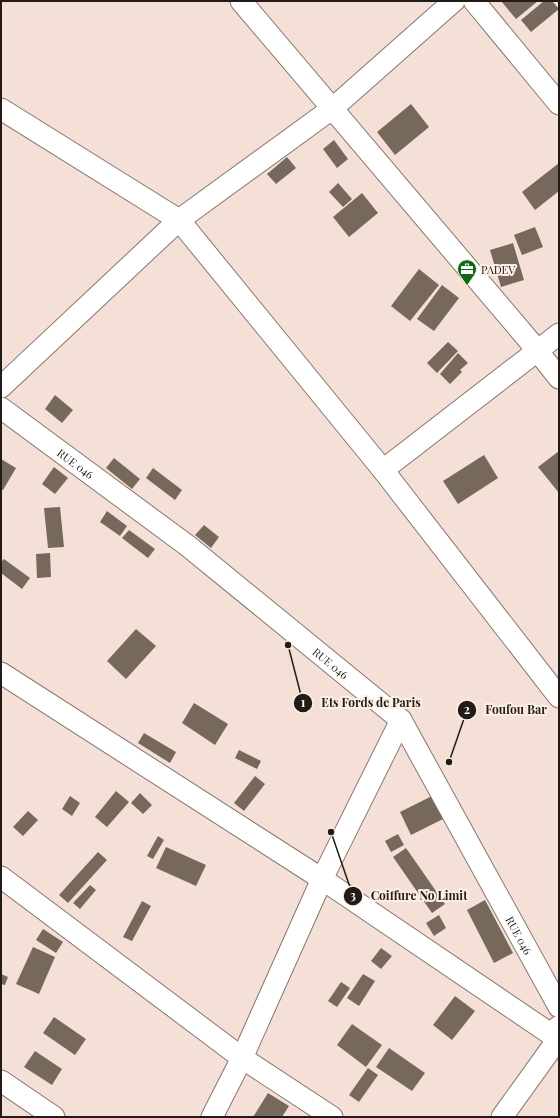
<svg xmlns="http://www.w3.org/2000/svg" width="560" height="1118" viewBox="0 0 560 1118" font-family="'Playfair Display',serif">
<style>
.building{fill:#76695c}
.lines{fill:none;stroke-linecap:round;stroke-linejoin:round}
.minor-casing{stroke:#87766c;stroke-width:23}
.minor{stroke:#fff;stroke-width:21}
.labels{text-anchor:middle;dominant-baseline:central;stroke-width:4;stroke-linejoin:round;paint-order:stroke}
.poi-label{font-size:11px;fill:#221b17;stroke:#feefe6;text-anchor:start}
.street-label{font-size:11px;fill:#221b17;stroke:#feefe6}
.leader{fill:none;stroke:#221b17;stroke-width:1.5}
.callout-dot{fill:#221b17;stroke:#feefe6;stroke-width:1.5}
.mark-label{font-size:12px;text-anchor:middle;font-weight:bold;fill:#fff}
.callout-label{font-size:12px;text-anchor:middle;font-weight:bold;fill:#221b17;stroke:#feefe6;stroke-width:4;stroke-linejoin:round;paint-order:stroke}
</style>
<rect width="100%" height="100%" fill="#f4e0d6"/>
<path class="building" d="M501,1H538L516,19Z
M544,1H552L559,9L531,32L521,20Z
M411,104L429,127L395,155L377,132Z
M334,140L348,159L337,168L323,149Z
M287,157L296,168L276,184L267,174Z
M559,163V191L535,210L522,192Z
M338,183L352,199L343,207L329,192Z
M362,193L378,213L349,237L333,217Z
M535,227L543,247L522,255L514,235Z
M513,243L524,280L501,287L490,250Z
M419,269L439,285L410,321L391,306Z
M442,285L459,298L434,331L417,319Z
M448,342L458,351L437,373L427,363Z
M458,353L468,363L460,370L462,372L450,384L440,374Z
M55,395L73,410L62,423L45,409Z
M559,451V493L538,467Z
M484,455L498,478L458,504L443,481Z
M114,458L140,479L132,489L106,468Z
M1,459L16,468L3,490L1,489Z
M54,467L68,478L55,494L42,484Z
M153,468L182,490L175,500L146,478Z
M60,507L64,547L48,548L44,508Z
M107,511L127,526L120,536L100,522Z
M204,525L219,537L211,548L195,535Z
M129,530L155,549L148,558L122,538Z
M50,553L51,577L37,578L36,554Z
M4,559L30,578L22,589L1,573V562Z
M136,629L156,646L126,679L107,661Z
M194,703L228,724L215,745L182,723Z
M144,733L176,752L170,763L138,743Z
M239,750L261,761L257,769L235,758Z
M255,776L265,784L244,811L234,803Z
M116,791L129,802L107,827L95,817Z
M140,793L152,805L143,814L131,803Z
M70,796L80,803L72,816L62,809Z
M432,796L443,819L411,835L400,812Z
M28,811L38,820L23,836L13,827Z
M398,834L404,845L391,852L385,841Z
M158,836L164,840L153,859L147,856Z
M166,847L206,865L196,886L156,868Z
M406,848L445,904L432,913L393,857Z
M98,852L107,860L68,903L59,895Z
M90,885L96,890L80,909L73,903Z
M485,900L513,953L494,963L467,910Z
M142,901L151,906L132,941L123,937Z
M439,915L446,928L434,936L426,923Z
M43,929L63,942L56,953L36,940Z
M33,947L55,957L39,994L16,984Z
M381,948L392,956L381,969L371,961Z
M1,974L8,977L5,985L1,984Z
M363,974L375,981L359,1006L347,998Z
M341,982L350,988L337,1007L328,1001Z
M455,996L475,1011L452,1040L433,1025Z
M54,1017L86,1039L75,1055L43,1033Z
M352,1024L382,1045L366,1067L337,1045Z
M389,1048L425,1073L412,1091L376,1067Z
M35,1051L62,1069L52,1085L24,1067Z
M368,1068L378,1075L359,1102L349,1095Z
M268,1093L289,1106L282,1117H253Z"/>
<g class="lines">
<defs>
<g id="minor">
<path d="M241,1L532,344L559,378"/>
<path d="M474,1L559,104"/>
<path d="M1,109L179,220L383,470L559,697"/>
<path d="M1,387L179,220L333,108L454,1"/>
<path id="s1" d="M1,408L188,546L401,720L559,1007"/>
<path d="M383,470L559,334"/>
<path d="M1,673L322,879L558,1039"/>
<path d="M1,877L242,1058L332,1117"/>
<path d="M1,1081L54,1117"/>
<path d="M212,1117L242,1058L322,879L401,720"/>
<path d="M502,1117L558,1039V1027"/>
</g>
</defs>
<use href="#minor" class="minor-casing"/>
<use href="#minor" class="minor"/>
</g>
<defs>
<symbol id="office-pin" viewBox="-11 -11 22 30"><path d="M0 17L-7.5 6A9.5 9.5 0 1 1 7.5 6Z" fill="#0b6a13" stroke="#feefe6"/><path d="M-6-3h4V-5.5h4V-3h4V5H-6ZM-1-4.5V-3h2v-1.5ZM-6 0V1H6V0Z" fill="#fff"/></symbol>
</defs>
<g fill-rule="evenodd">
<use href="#office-pin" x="456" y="258" width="22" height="30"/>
</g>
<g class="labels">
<g class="poi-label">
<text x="481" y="269">PADEV</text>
</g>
<g class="street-label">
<text stroke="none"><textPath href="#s1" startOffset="93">RUE 046</textPath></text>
<text stroke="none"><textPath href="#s1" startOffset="417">RUE 046</textPath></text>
<text stroke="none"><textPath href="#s1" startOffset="753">RUE 046</textPath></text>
</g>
</g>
<path class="leader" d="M288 645L303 703M449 762L467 710M331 832L353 896"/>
<g class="callout-dot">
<circle cx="288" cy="645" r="4"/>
<circle cx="449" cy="762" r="4"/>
<circle cx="331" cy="832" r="4"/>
<circle cx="303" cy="703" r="10"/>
<circle cx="467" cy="710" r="10"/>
<circle cx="353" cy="896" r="10"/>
</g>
<g class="mark-label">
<text x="303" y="707">1</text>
<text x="467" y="714">2</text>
<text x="353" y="900">3</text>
</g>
<g class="callout-label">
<text x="371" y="707">Ets Fords de Paris</text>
<text x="516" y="714">Foufou Bar</text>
<text x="419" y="900">Coiffure No Limit</text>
</g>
<rect width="560" height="1118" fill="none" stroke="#221b17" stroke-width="4"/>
</svg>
